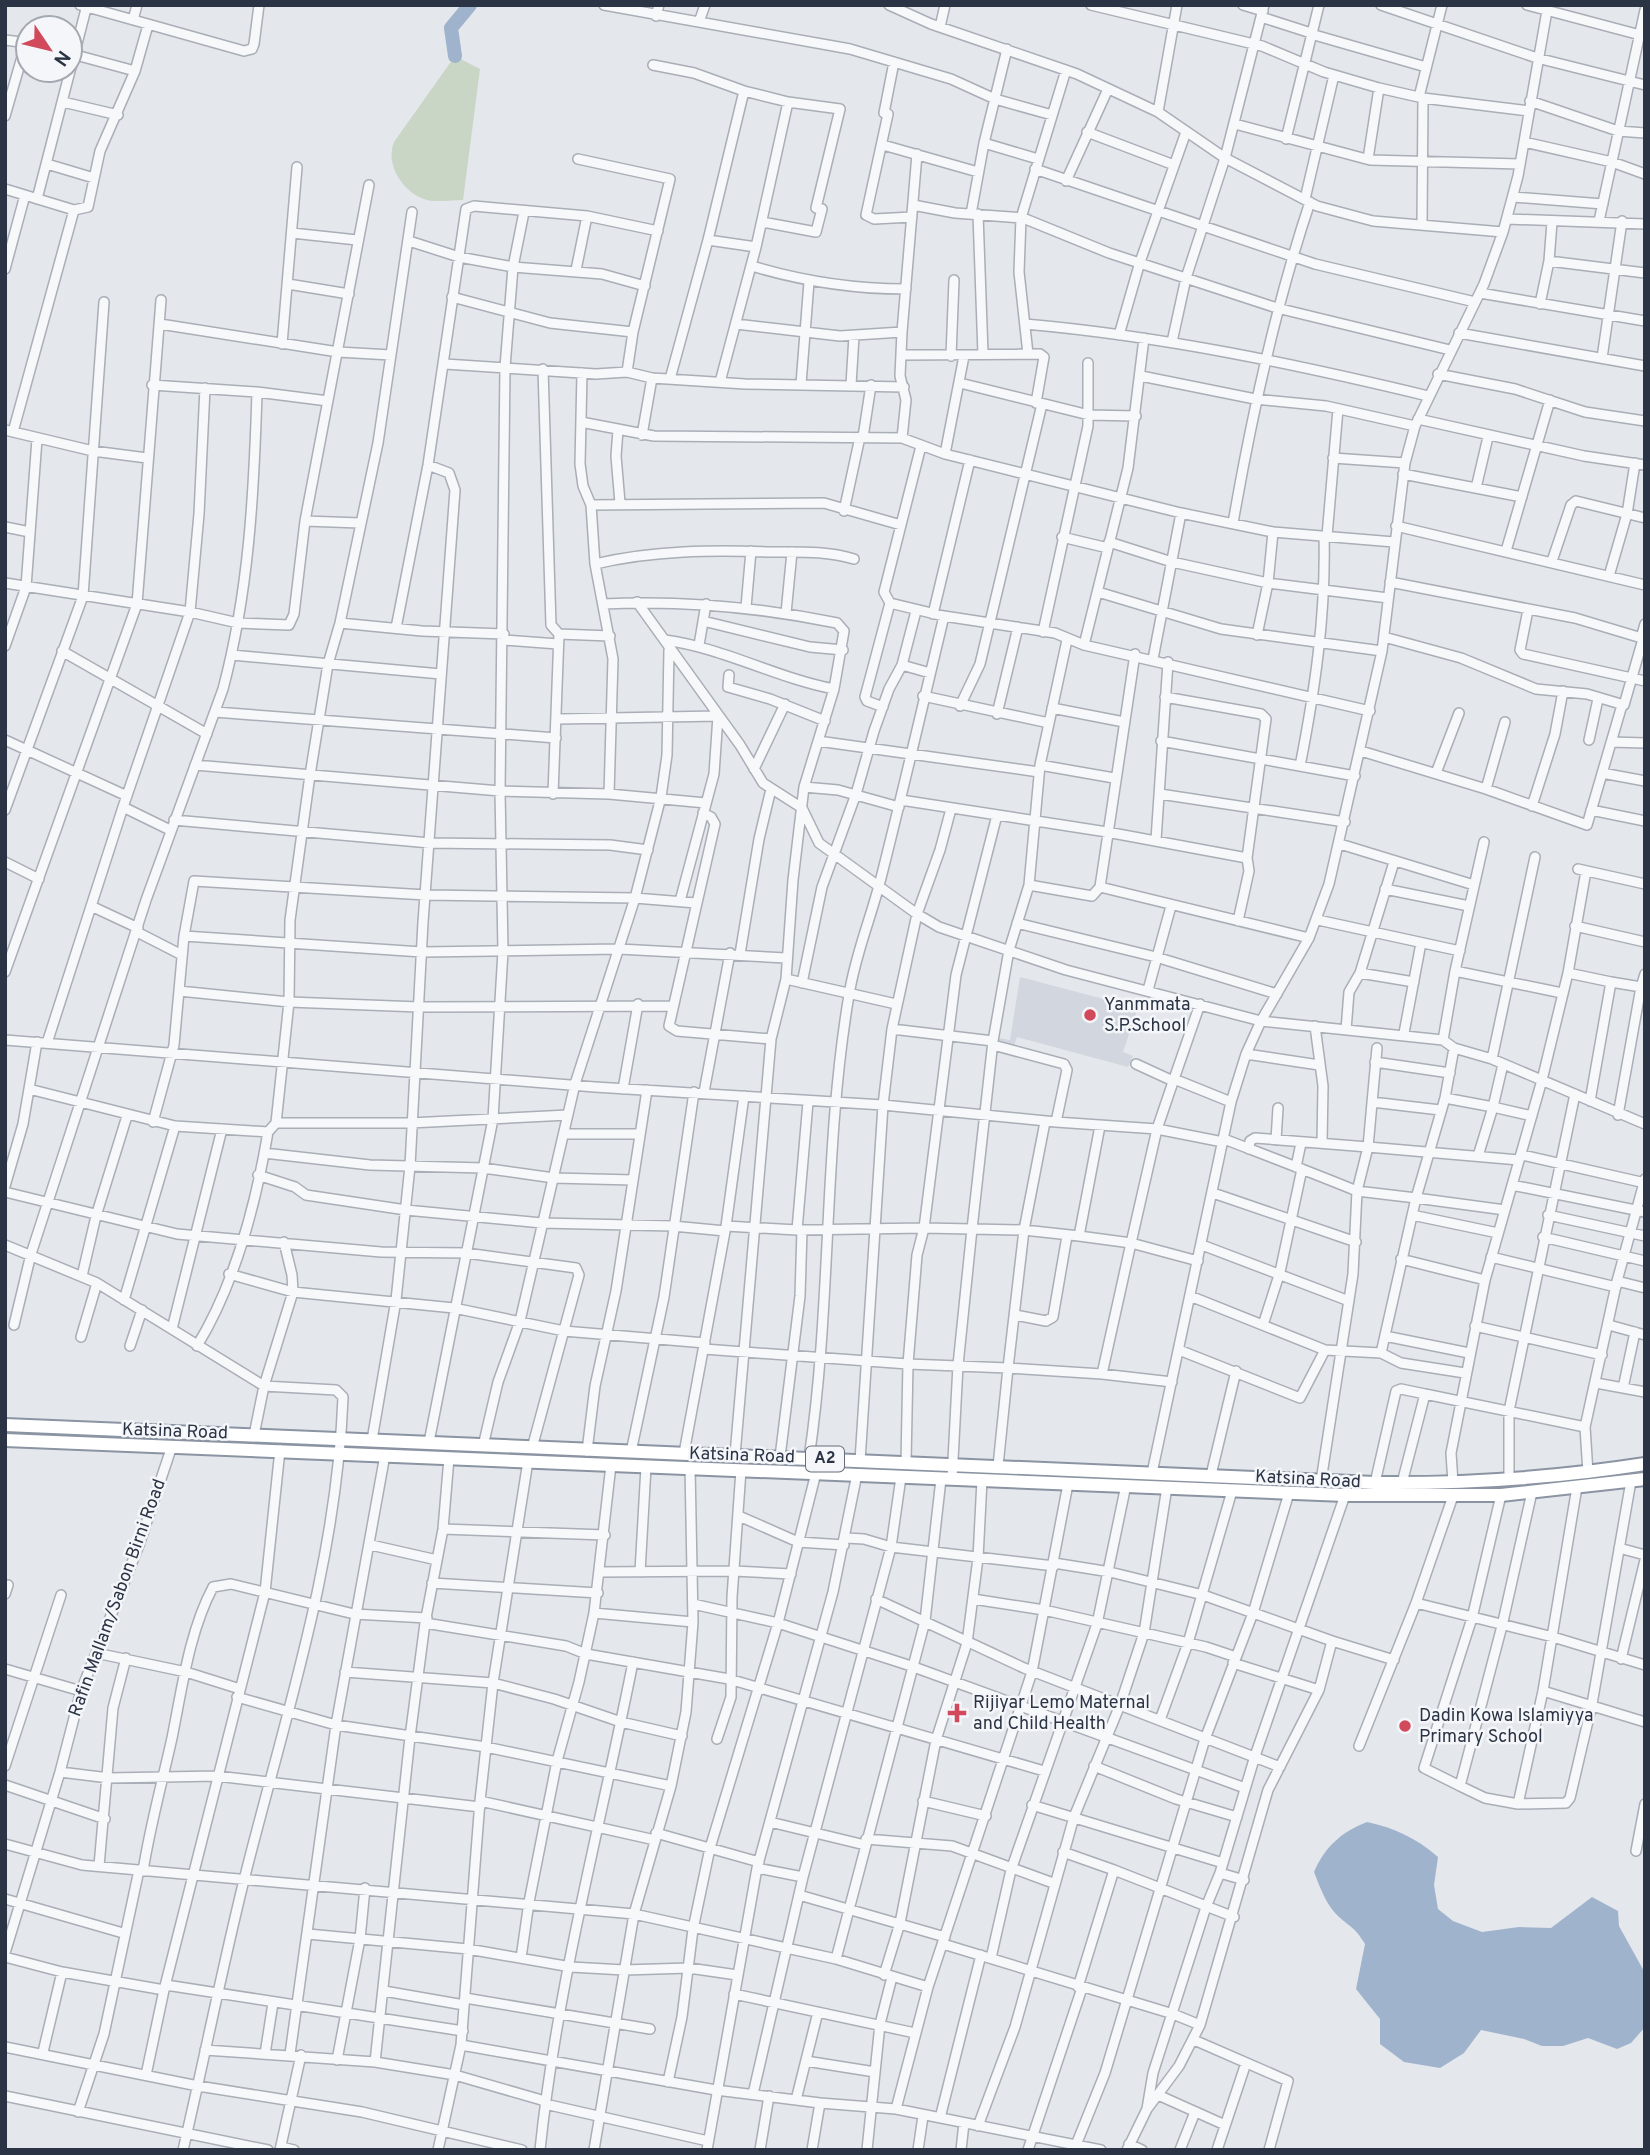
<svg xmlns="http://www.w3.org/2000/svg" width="1650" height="2155" viewBox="0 0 1650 2155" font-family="Overpass,sans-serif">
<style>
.built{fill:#d2d6de}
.green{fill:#c9d6c5}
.water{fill:#9fb4cc}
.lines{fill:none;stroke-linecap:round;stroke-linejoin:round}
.river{stroke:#9fb4cc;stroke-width:14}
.minor-casing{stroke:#a9aeb7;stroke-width:12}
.highway-casing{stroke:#8b94a3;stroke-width:16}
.minor{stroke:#f7f8fa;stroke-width:9}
.highway{stroke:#fff;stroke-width:12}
.poi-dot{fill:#d1495b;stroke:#f4f6f9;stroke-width:2.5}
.labels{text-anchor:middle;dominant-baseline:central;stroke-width:5;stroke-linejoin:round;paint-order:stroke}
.shield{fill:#f4f6f9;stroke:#676e7b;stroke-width:2}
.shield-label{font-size:16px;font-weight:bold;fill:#2b3445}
.poi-label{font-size:18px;fill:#2b3445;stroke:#f4f6f9;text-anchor:start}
.street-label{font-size:18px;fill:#2b3445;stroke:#f4f6f9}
</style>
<rect width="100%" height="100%" fill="#e4e7ec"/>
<path class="built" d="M1020,977L1138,1008L1123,1052L1133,1056L1128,1067L1017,1037L1014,1046L998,1043V1038L1010,1040Z"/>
<path class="green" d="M455,56L480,69L463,200C452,200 434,203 424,199C402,191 385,164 394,142Z"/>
<path class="water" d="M1367,1822C1395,1828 1416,1838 1438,1857L1434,1885L1438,1909L1453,1921L1482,1932L1519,1927L1551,1928L1592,1897L1618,1911L1619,1926L1645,1973V2027L1631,2043L1617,2049L1588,2038L1563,2046H1542L1524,2039L1481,2030L1464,2053L1440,2068L1404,2062L1380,2044V2019L1356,1989L1365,1944C1354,1926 1352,1929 1338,1916C1326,1905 1320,1887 1314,1872C1325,1847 1341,1832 1367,1822Z"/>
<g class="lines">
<path class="river" d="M455,56L451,28L470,5"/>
<defs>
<path id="minor" d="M80,5L244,51L252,49L254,44L259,5
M604,5L850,49L951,79L995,99L1052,115
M889,5L931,24L1077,74L1158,112L1225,158L1317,206L1373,221L1503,232
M1091,5L1262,46L1324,72L1379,88L1423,98L1529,111
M1243,5L1263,11
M1381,5L1537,58L1645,85
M1527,5L1644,36
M656,16L659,5
M1261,17L1311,33
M133,20L137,5
M699,22L705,5
M940,27L945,5
M1311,34L1426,67
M5,40L28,43
M72,54L135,71
M653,65L694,73L744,91L708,240L756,247L788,102
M744,91L788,102L840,109L816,208L822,209L816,232L762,222
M1419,97L1442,5
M1530,101L1618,131L1645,133
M63,102L118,115
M1158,112L1177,5
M884,113L894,62
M888,114L866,215L874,219L912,217
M5,116L26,43
M1235,124L1370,160L1520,164
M1087,132L1174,165
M1286,139L1319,5
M1524,142L1612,162L1645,174
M984,143L1038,159
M883,145L978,172
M578,159L670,179L633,332L627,372
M1368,159L1379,88
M47,164L94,178
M1035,169L1315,264L1475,302
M1066,181L1108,89
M5,189L74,210L88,207L100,151L135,71L148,25
M1513,197L1603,204
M37,199L87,5
M1305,199L1334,75
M913,205L955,213L1023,218L1109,253L1277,308L1450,350
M971,214L984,143L1007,49
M978,214L983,354
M1507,219L1645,224
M1599,221L1645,10
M1422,225L1423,98
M292,233L357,240
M409,241L459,257L513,267L602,274L645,286
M1549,261L1645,273
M752,266C802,281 853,289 906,289
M5,269L25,195
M576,270L587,216
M288,284L349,294
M1480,293L1645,321
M452,297L550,323L633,332
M1540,304L1549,261L1552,222
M160,324L338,352L391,355
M736,324L840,336L902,332
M1025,324C1162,336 1295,364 1428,396
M1459,333L1645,366
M1119,335L1140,262L1186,132
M1172,342L1186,278L1225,158L1264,5
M282,344L297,167
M1028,354L1019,272L1021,218L1066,70
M901,355L1040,354L1044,357L1036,403
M951,356L954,280
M1602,358L1622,221
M445,364L596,374L627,372L652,378L745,384L904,387
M543,369L551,625L559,634L610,636
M582,373L580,464L583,486L591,505L595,564L613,659L609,794
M1438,374L1515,389L1585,412L1645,421
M1141,376L1255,399L1326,406L1415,426
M670,379L708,240
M720,382L756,247
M960,383L1089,415L1136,416
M801,384L809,282
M152,385L257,392L328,401
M851,385L854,336
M1418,419L1584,456L1645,465
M581,422L654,436L902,438L945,454L1181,513L1273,532L1394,542
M5,430L93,451L147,458
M618,430L616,456L620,503
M13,432L74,210
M642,435L652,378
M863,437L871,385
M902,438L906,400L900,376L902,332L917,154
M921,446L884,592L890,603L944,616L1055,633L1084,645L1370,711
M945,454L964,356
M1333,458L1405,463
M1403,474L1522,497
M1476,488L1488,437
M591,505L824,503L901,525
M844,511L860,437
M305,521L360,523
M1233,523C1252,414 1275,307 1310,202
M1396,526L1645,585
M5,527L30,532
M1327,536L1338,409
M1062,537L1108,548
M1109,542L1172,562L1268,583L1388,598
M1506,551L1550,400
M1552,561L1571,505L1576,501L1645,518
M595,564C654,550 713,550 773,552C801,552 828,551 854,559
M1609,576L1627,514L1635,463
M1390,582L1575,618L1645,639
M5,583L190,612L238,623L289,625L294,614L305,521L369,185
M1098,592L1221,629L1382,651
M637,602L740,745L763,783L802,808L819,843L917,914L939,927L1066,970L1261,1021L1443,1040L1454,1048L1492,1059L1645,1124
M603,604C683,600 758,607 837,623L844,631L834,689L804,787L793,880L786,979L771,1039L735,1455
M746,607L751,551
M1528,610L1520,650L1523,654L1645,681
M786,613L792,552
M933,614L970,460
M703,621L810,647L843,650
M340,623L422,631L504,634
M396,628L428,465L466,209L474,206L587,216L658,231
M1043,632L1088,426V363
M1257,635L1268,583L1273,532
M1384,637L1461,658L1536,689L1587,694L1624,705L1643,639
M1641,638L1645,624
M504,640L558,644
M665,640C724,648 776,678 834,689
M1067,640L1040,765L1029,885L1009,950L993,1041L972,1229L924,1228L917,1255L908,1364L1008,1368L1024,1230L1079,1236
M699,645L706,604
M1084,645L1128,468L1144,338
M5,646L26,587L37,439
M62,651L207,734
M232,655L441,674
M1153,659L1181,513
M902,665L930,673
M729,675L728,687L770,699L825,721
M923,696L1049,723
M960,706L980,664L1042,404
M883,707L867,701L865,697L890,603
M1052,708L1124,722
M215,712L556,738
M997,714L1018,627
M557,719L718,716L714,774L680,901
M5,740L127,796
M1589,740L1598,699
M818,741L1039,772
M1161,741L1355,776
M1611,742L1645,743
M1361,751L1486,789L1587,825L1622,705
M195,765L500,791L609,794L706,803
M1040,765L1114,778
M1300,766C1315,690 1326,614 1324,536
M754,769L785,704
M1436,773L1459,713
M1602,773L1645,781
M804,787L838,790L899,807
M1486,789L1505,722
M553,794L559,634
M1160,794L1345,822
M901,800L1107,832L1247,858L1266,719L1261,714L1165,697
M1532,806L1555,734L1563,691
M123,807L170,830
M5,810L83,596L104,302
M1591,810L1645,821
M703,813L711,817L715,824L669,1026L677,1031L771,1039
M174,820L430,843L610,845L648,850
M1156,840L1168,662
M1340,844L1474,885
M5,862L39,879
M1578,869L1645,884
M1029,885L1092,896L1100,887L1135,654
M1100,887L1309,938
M1385,889L1469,906
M91,906L138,928
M1318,920L1460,951
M1238,921L1249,871L1247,858
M1017,923L1156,957L1277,994
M1575,926L1645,942
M137,932L182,955
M184,936L422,952L619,949L786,958
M740,954L759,839L771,789
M1455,971L1484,842
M5,972L137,604L161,300
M1360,973L1414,982
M1568,973L1586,871
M786,979L896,1004
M802,983L822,887L856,794L874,731L889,689L902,665L916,611
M1641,987L1645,974
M1148,990L1171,906
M179,991L289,1002L419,1007L671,1006
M1315,1026L1323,1086L1322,1143
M892,1029L993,1041
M1346,1030L1349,992L1360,973L1394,862
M1404,1033L1421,943
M5,1040L595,1087L883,1105L1056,1122
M1443,1040L1455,971L1562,993
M47,1043L123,807L190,612L199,514L205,388
M993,1045L1064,1064L1067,1070L1056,1122L1157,1129L1174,1079L1231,1102
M1377,1048L1368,1147L1519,1160
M1246,1054L1319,1065
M1492,1059L1535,857
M1375,1062L1450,1073
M1136,1064L1173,1081
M1503,1064L1493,1107L1532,1116
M1174,1079L1200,1004
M29,1089L175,1126L268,1132
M623,1089L638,1004
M704,1092L730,953
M1445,1098L1454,1048
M1590,1101L1611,982L1641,987L1618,1115
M1372,1102L1440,1110
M153,1122L174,1045L184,936L194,881L426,895L635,898L696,903
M276,1123H410L568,1115
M1100,1126L1079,1236L1131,1243L1102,1374L1172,1382
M564,1134H640
M1224,1139C1268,1156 1313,1173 1357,1191L1368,1147L1255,1138L1250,1141L1249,1149
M1276,1140L1278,1108
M264,1153L370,1165L483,1168L554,1178L633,1180
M1522,1155L1645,1183
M1296,1167L1301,1143
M258,1175L295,1187L306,1195L406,1210L542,1223L673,1226L725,1231
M1512,1185L1645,1212
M5,1186L23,1124L37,1042
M5,1192L177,1234L381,1252L466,1253L576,1268L579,1275L532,1448
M1213,1193L1356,1242
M1412,1215L1498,1233
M1548,1215L1645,1236
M726,1226L797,1230L924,1228L956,975L997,815
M797,1230L808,1102
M1543,1237L1645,1261
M5,1245L97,1283L264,1386L336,1390L343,1397C337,1563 284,1720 244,1880C222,1969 204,2060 183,2150
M1202,1245L1349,1301
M1491,1257L1616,1287
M1401,1259L1485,1280
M1198,1261L1131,1243L1157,1129L1223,1142
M229,1274L293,1292L454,1308L564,1331L705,1343
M82,1276L96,1216L127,1116
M1617,1281L1645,1288
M1190,1296L1325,1350
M124,1300L175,1126
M1015,1315L1046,1321L1053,1317L1067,1236
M14,1325L31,1254L146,900L223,689C249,591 254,493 257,392
M1263,1325L1280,1272L1302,1169
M1609,1325L1645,1335
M1475,1326L1602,1355
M172,1329L222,1129
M1385,1336L1469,1353
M81,1337L97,1283
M130,1346L142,1310
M197,1346C235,1284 256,1203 268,1132L276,1123L289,1002L290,920L310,775L328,664L340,623L378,443L412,212
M704,1349L908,1364L906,1462
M1179,1350L1300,1398L1325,1350L1381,1353L1416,1198L1505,1210
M1381,1353L1401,1363L1465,1373
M1596,1383L1645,1392
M1623,1388L1635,1332
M1425,1394L1585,1427
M254,1435L264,1386L293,1292L292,1275L284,1242
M372,1440L396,1300L410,1166L423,922L455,490L449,473L428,465
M429,1442L493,1119L503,951L500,791L505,367L513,267L524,212
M483,1446L498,1382L520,1321L575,1084L635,898L661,797L667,755L669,650
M587,1451L595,1386L616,1291L647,1090
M631,1452L664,1297L694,1092
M684,1453L726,1226L744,1096
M780,1457L800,1296L802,1230
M809,1458C832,1305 823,1148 849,995C855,955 871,918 881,878C903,791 923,704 944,616
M860,1461L883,1105L892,1029L917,914L940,850L951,809
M998,1466L1008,1368L1102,1374
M1152,1473L1231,1102L1246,1054L1261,1021L1309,938L1329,884L1382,651L1405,463L1415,426L1484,284L1503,232L1518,176L1548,5
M1588,1473L1585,1427L1617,1281L1645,1179
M1211,1475L1236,1371
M952,1479L958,1365L972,1229L1024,1230L1045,1122
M1509,1480V1411L1575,1094
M1321,1481L1353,1274L1357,1191L1416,1198L1445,1098L1493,1107L1478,1156
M1375,1483L1396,1391L1401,1389L1425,1394L1402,1483
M1453,1483L1451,1453L1485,1280L1542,1080L1568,973L1611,982
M1501,1495L1472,1618L1424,1768L1460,1786L1502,1626L1532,1492
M739,1516L798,1542L844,1545
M443,1529L605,1535
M846,1538L864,1539L891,1547L1054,1566
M371,1545L437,1560
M1619,1548L1645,1555
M1054,1563L1110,1572L1203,1595L1332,1641L1319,1690L1268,1790L1200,2025
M600,1572L734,1571L791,1574
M640,1572L646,1467
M432,1583L598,1593
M5,1594L8,1585
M876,1599L1024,1668L1280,1767
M973,1599L1044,1610L1206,1647L1236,1657
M1416,1603L1553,1637L1645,1665
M693,1604L778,1623L911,1666L1245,1788
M594,1613L693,1622
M425,1623L566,1646L586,1654L729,1679L1044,1771
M1332,1641L1394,1660
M96,1653L186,1672L240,1689
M1621,1659L1645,1560
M1233,1663L1319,1690
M5,1669L81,1691
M345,1672L493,1683L554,1699L621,1722L682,1736
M1543,1691L1645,1722
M237,1697L336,1725L486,1747L671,1786
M1160,1720L1188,1643L1232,1491
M717,1739L731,1697L732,1597L741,1470
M1359,1746L1416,1603L1453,1496
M5,1766L61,1595
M1094,1766L1176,1799L1237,1817
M60,1772L109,1778L217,1776L480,1807
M5,1785L105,1819
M1460,1786L1485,1798L1518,1804L1543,1691L1577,1487
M480,1801L655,1840
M923,1801L986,1816
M1518,1804L1566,1803L1570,1798L1592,1704L1631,1481
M1032,1805L1223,1863
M770,1822L865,1845
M656,1833L759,1862
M866,1839L952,1846L1053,1883
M5,1844L82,1865L634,1914L836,1959L928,1987
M1636,1851L1645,1804
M1063,1852L1114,1870L1078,1987
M99,1866L113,1708L126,1658
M757,1868L803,1877
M1114,1870L1234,1917
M143,1871C150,1826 162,1783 172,1738C182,1689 189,1632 213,1587L231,1584L354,1614L427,1618
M1220,1873L1244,1880
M799,1895L945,1937
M5,1899L123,1933
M308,1934L468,1949L571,1967L624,1970L689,1968L737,1975
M943,1944L1173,2014L1200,2025L1179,2066L1147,2109L1127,2150
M5,1953L60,1772L81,1691L139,1545L172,1446
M5,1957L62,1972L164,1990
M521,1958L529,1902L557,1761L579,1682L594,1613L611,1465
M991,1958L1011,1870L1097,1624L1126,1485
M836,1959L925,1621L941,1479
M884,1975L900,1923L936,1740L967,1643L978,1558L982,1480
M166,1985L463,2031
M384,1991L464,2005
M734,1994L915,2033
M465,1998L650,2029
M1194,2040L1288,2081L1269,2150
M461,2045L716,2090L820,2103L896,2109L1101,2150
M5,2047L198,2086L362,2112L522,2150
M205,2050L375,2062L455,2075L545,2101
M43,2052L62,1972
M265,2054L273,2003
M290,2054L336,1725L385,1455
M337,2060L360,1939L365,1888
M806,2061L875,2072
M375,2062L410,1737L425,1623L443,1529L449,1458
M146,2075L164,1990L265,1592L280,1450
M668,2082L682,2017L693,1929L710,1848L778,1623L816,1473
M753,2094L803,1877L891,1547L901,1477
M1158,2095L1225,2125
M5,2096L268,2150
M796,2100L818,2012
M545,2104L708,2141
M896,2109L928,1987L1032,1672L1068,1484
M1147,2109L1153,2073L1206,1907L1220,1873L1255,1756L1345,1495
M78,2112L104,2034L139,1870
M940,2118L981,1955
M978,2126L1015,2027L1074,1817L1120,1705L1144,1633L1167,1487
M1129,2144L1142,2150
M281,2147L294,2150
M280,2150L301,2055
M438,2150L461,2045L480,1801L493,1683L528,1461
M540,2150C557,1985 601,1824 633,1662
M594,2150L634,1914L671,1786L686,1712L693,1622L690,1467
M707,2150L757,1868L833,1592L857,1474
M760,2150L769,2096
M812,2150L820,2103
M867,2150L880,2024L892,1977
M918,2150L923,2116
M961,2150L964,2123
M1028,2150L1082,1988
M1074,2150L1105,2073L1205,1739L1253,1613L1289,1493
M1180,2150L1195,2112
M1217,2150L1246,2063"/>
<path id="highway" d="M5,1425L1375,1483C1466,1484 1555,1478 1645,1464
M5,1440L1345,1495H1501L1645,1479"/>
</defs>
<use href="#minor" class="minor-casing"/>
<use href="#highway" class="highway-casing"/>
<use href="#minor" class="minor"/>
<use href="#highway" class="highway"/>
</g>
<g class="poi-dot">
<circle cx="1090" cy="1015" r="7"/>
<path d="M953.5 1702.5h7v7h7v7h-7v7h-7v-7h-7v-7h7z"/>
<circle cx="1405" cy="1726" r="7"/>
</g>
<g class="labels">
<rect class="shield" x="806" y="1446.5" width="38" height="25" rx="5"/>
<g class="shield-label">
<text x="825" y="1459">A2</text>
</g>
<g class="poi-label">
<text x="1104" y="1005">Yanmmata<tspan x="1104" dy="21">S.P.School</tspan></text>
<text x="973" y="1703">Rijiyar Lemo Maternal<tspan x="973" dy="21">and Child Health</tspan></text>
<text x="1419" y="1716">Dadin Kowa Islamiyya<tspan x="1419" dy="21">Primary School</tspan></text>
</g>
<g class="street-label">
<text transform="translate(175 1432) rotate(2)">Katsina Road</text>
<text transform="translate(742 1456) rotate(2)">Katsina Road</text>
<text transform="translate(1308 1480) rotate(3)">Katsina Road</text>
<text transform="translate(118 1598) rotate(-70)">Rafin Mallam/Sabon Birni Road</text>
</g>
</g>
<rect width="1650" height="2155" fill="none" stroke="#2b3445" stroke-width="14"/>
<g transform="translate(49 49) rotate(125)"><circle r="33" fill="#f4f6f9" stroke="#a4a8b1" stroke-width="2"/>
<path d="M0-5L12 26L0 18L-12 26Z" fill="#d1495b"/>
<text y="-10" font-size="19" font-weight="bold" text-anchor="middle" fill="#2b3445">N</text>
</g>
</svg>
